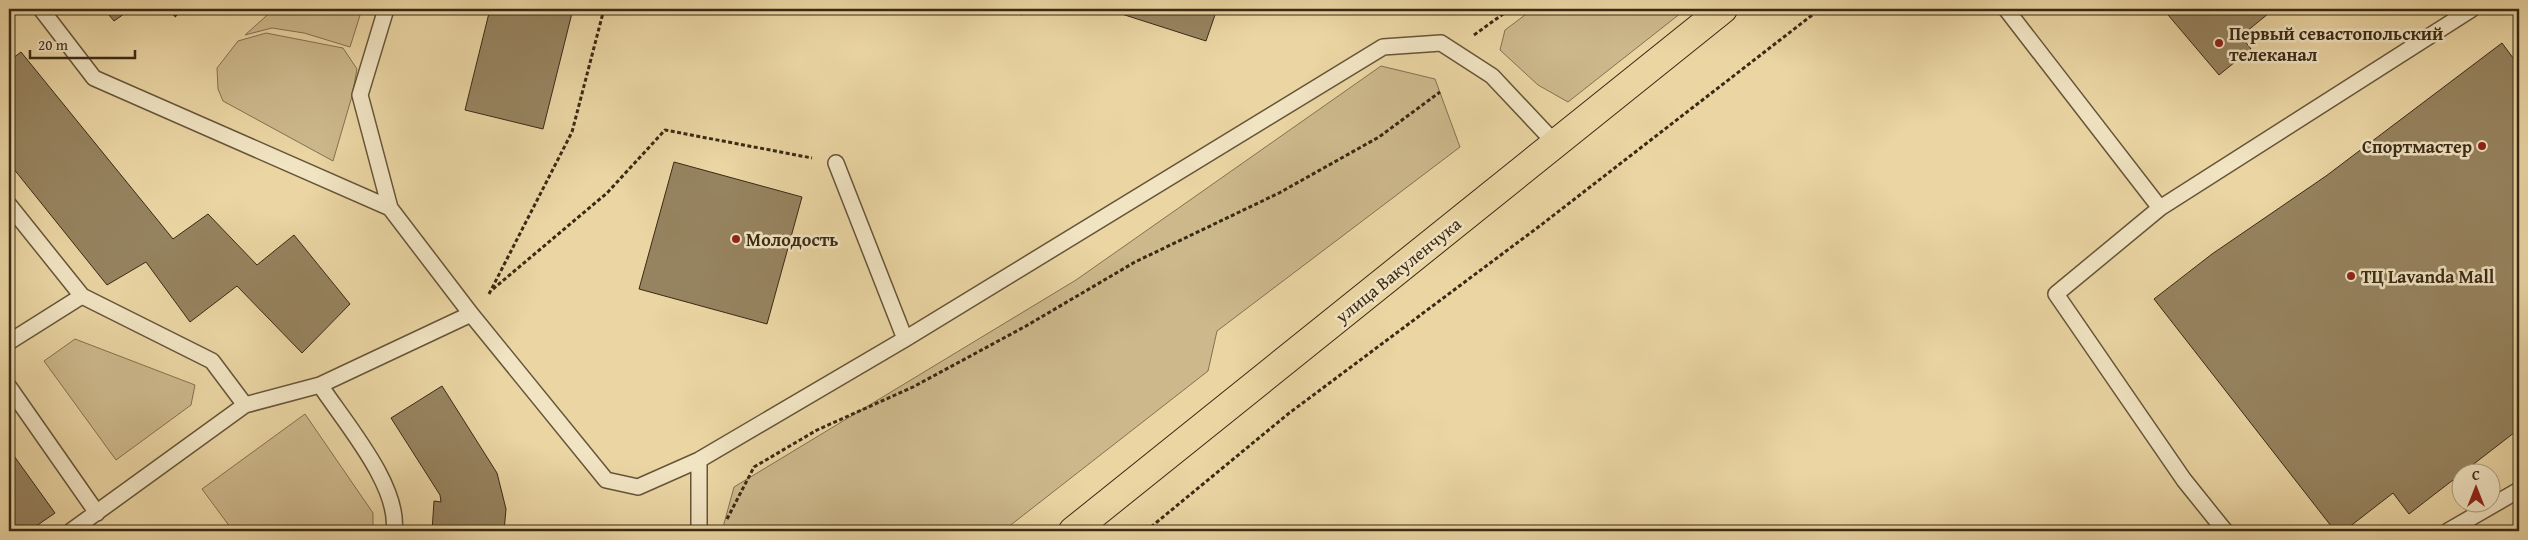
<svg xmlns="http://www.w3.org/2000/svg" width="2528" height="540" viewBox="0 0 2528 540" font-family="'Gentium Book Plus',serif">
<style>
.green{fill:#ccb88b;stroke:#837150}
.building{fill:#96835f;stroke:#3a2a15}
.lines{fill:none;stroke-linecap:round;stroke-linejoin:round}
.service-casing{stroke:#665538;stroke-width:18}
.primary-casing{stroke:#3a2a15;stroke-width:30}
.path{stroke:#3a2a15;stroke-width:3;stroke-dasharray:4 2.5;stroke-linecap:butt}
.service{stroke:#f1e4c3;stroke-width:15}
.primary{stroke:#ead5a3;stroke-width:28}
.poi-dot{fill:#8f2418;stroke:#f1e4c3;stroke-width:2}
.labels{text-anchor:middle;dominant-baseline:central;stroke-width:5;stroke-linejoin:round;paint-order:stroke}
.poi-label{font-size:18px;font-weight:bold;fill:#3a2a15;stroke:#f1e4c3;text-anchor:start}
.street-label{font-size:18px;fill:#3a2a15;stroke:#f1e4c3}
</style>
<rect width="100%" height="100%" fill="#ead5a3"/>
<filter id="stains"><feTurbulence type="fractalNoise" baseFrequency=".004" numOctaves="4"/><feColorMatrix values="0 0 0 0 .2 0 0 0 0 .09 0 0 0 0 .02 0 0 0 .5 -.17"/></filter>
<radialGradient id="worn" r=".72"><stop offset=".6" stop-color="#630" stop-opacity="0"/><stop offset="1" stop-color="#630" stop-opacity=".3"/></radialGradient>
<path class="green" d="M274,9H362L350,47L304,33L272,28L245,35Z
M1533,9H1686L1568,102L1538,85L1500,50L1505,30Z
M266,33L343,48L357,69L352,96L333,161L223,101L218,89L217,68L238,41Z
M1381,66L1435,79L1460,147L1217,331L1208,371L1003,531H722L734,487L1076,280Z
M75,339L195,385L191,405L116,460L44,361Z
M305,414L373,513V531H233L202,489Z"/>
<path class="building" d="M104,9H131L114,21Z
M490,9H573L543,129L465,110Z
M1004,9H1024L1022,15Z
M1106,9H1217L1206,41Z
M2163,9H2274L2241,36L2251,49L2219,75Z
M2502,43L2519,66V429L2409,514L2393,493L2344,531H2335L2154,299L2212,254L2326,176Z
M21,52L173,239L208,214L257,265L294,235L350,304L302,353L237,286L190,322L146,262L107,285L9,163V61Z
M674,162L802,197L767,324L639,289Z
M442,386L497,473L506,509L504,531H432L434,501L441,502L440,495L391,418Z
M9,449L55,513L29,531H9Z"/>
<g class="lines">
<defs>
<path id="service" d="M41,9L94,78L390,208
M386,9L360,95L390,208L471,314L606,480L638,487L699,460L905,339L1383,47L1441,43L1492,76L1556,144
M2006,9L2160,208L2472,9
M836,163L905,339
M9,205L82,296
M2160,208L2056,294L2184,480L2225,531
M9,342L82,296L212,361L245,405
M320,385C345,423 400,486 394,531
M9,387L97,513
M699,460V531
M71,531L245,405L320,385L471,314
M2448,531L2519,490"/>
<path id="primary" d="M1073,531L1723,9"/>
</defs>
<use href="#service" class="service-casing"/>
<use href="#primary" class="primary-casing"/>
<path class="path" d="M169,9L178,18
M1474,35L1510,9
M493,289L607,193L665,130L812,158
M489,294L572,132L604,9
M727,519L754,467L817,430L913,387L1026,326L1135,262L1279,193L1379,137L1440,92
M1146,531L1288,414L1541,225L1820,9"/>
<use href="#service" class="service"/>
<use href="#primary" class="primary"/>
</g>
<g class="poi-dot">
<circle cx="2219" cy="43" r="5"/>
<circle cx="2482" cy="146" r="5"/>
<circle cx="736" cy="239" r="5"/>
<circle cx="2351" cy="276" r="5"/>
</g>
<g class="labels">
<g class="poi-label">
<text x="2229" y="33">Первый севастопольский<tspan x="2229" dy="21">телеканал</tspan></text>
<text x="2472" y="146" text-anchor="end">Спортмастер</text>
<text x="746" y="239">Молодость</text>
<text x="2361" y="276">ТЦ Lavanda Mall</text>
</g>
<g class="street-label">
<text transform="translate(1398 270) rotate(-39)">улица Вакуленчука</text>
</g>
</g>
<rect width="2528" height="540" fill="none" stroke="#ead5a3" stroke-width="30"/>
<rect x="10" y="10" width="2508" height="520" fill="none" stroke="#3a2a15" stroke-width="2.5"/>
<rect x="15" y="15" width="2498" height="510" fill="none" stroke="#3a2a15"/>
<g transform="translate(2476 488)"><circle r="24" fill="#f1e4c3" stroke="#a89a7d"/>
<path d="M0-4L9 19L0 12L-9 19Z" fill="#8f2418"/>
<text y="-8" font-size="14" font-weight="bold" text-anchor="middle" fill="#3a2a15">С</text>
</g>
<path d="M30 50v8h105v-8" fill="none" stroke="#3a2a15" stroke-width="2.5"/>
<text x="38" y="50" font-size="15" fill="#3a2a15" stroke="#f1e4c3" stroke-width="4" paint-order="stroke">20 m</text>
<rect width="100%" height="100%" filter="url(#stains)"/>
<rect width="100%" height="100%" fill="url(#worn)"/>
</svg>
